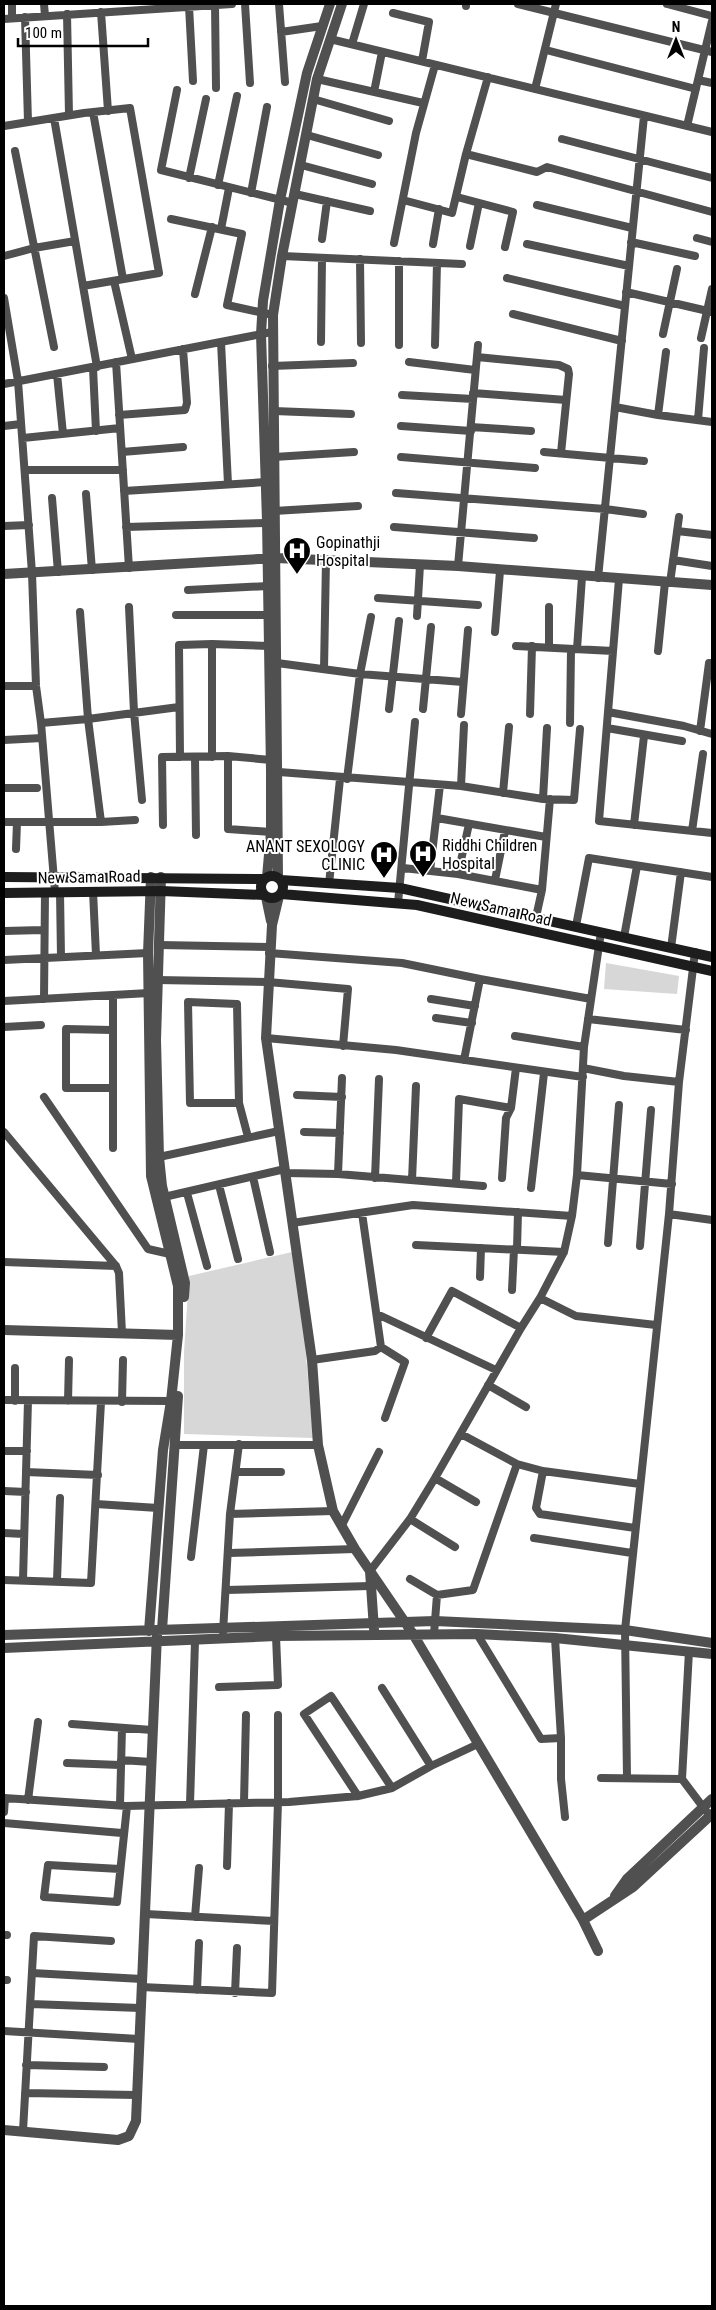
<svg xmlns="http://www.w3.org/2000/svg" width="716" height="2310" viewBox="0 0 716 2310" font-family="'Roboto Condensed',sans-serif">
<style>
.green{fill:#d7d7d7}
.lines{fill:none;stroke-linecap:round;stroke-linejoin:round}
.minor{stroke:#505050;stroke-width:8}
.tertiary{stroke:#505050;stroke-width:10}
.secondary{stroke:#1d1d1d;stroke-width:10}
.labels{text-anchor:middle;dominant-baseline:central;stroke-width:4;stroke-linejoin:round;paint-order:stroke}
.poi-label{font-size:16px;fill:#000;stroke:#fff;text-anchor:start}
.street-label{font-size:16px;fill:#000;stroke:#fff}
</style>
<rect width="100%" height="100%" fill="#fff"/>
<path class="green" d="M606,963L679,976L677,994L604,989Z
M292,1252L305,1344L313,1438L184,1434V1352L189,1276Z"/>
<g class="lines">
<path class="minor" d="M12,4V18
M44,4L45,16
M215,4L216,88
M245,4L250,83
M279,4L285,82
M518,4L712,52
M667,4L712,16
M189,6L193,81
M466,6V4
M101,12L108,111
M393,13L429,22L422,61
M67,14L69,115
M25,17L28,122
M4,19L232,4
M281,32L322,26
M330,39L712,132
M352,44L364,4
M546,50L696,89
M317,79L423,103
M698,80L712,83
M535,89L556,4
M177,90L161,170L293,203
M374,92L382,52
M313,99L389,121
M93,112L123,279
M54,118L97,367
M4,126L84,113L130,108L159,273L83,286
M687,126L712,21
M307,135L378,155
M562,139L712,178
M15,151L54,347
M466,154L537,172L547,167L712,212
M301,165L372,184
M189,178L206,99
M218,185L237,96
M251,193L267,107
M295,194L370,211
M457,197L513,212L505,247
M403,200L452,213L466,154L488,77
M537,205L632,228
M171,219L242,234L227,305L273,315
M221,229L229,188
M697,238L712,242
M322,239L327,201
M631,242L695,256
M394,243L416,133L435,65
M433,244L439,209
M527,244L629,266
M470,246L479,203
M4,256L34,248L75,241
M282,256L462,264
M360,259L361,343
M507,278L625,306
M114,281L132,359
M626,292L712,312
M195,294L212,227
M4,298L18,381L32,573L36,686L41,723L55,892
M513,314L622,341
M663,334L677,269
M701,338L712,289
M221,342L228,484
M321,342L322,258
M399,345V261
M435,345L437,263
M477,357L559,365L568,369L569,374L561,453
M116,362L129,568
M409,362L475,370
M272,366L353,363
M93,368L96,431
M57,374L63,434
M4,384L272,332
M473,393L566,400
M402,395L473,399
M615,407L658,415L712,422
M274,411L351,414
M119,415L185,410L187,403L183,349
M658,415L666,352
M698,420L704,348
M4,426L21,424
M401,426L471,431
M471,427L531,431
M23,438L120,428
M122,452L183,447
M544,452L644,461
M274,457L354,452
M401,457L535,468
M25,470H123
M124,491L266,482
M396,493L605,509L643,514
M86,494L92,570
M52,498L58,572
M274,511L358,506
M4,526L29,525
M126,527L267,523
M394,527L534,538
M677,531L712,535
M673,560L712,566
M458,566L478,345
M598,578L644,116
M619,579L599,821L712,833
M670,583L679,517
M188,590L268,586
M378,598L478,605
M129,607L134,712L142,800
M549,607V647
M80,612L88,719L101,822
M176,615H268
M417,616L420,565
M495,632L500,571
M212,644V757
M516,646L613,651
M577,649L582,577
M658,651L665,582
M277,663L360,674L463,682
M324,669L326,560
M4,686H36
M389,709L399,621
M423,709L431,627
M608,712L684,726L712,734
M461,714L468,630
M530,714L532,646
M41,723L88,719L179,707
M570,723L571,649
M607,728L682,741
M700,731L709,663H712
M4,740L42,738
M228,756V829L271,832
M180,757L179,645L212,644L269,646
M195,757L196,835
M279,772L461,786L543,799L574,800L580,729
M347,779L360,674L371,617
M461,786L464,725
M4,788H37
M503,793L509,727
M543,799L547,728
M437,818L546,837
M4,822H101L135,820
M163,825L162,757L228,756L271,760
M634,825L644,736
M692,831L703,754
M16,849L17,822
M403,868L458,874L542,890
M430,871L440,785
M458,874L469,824
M495,880L505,831
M329,884L340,779
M93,891L96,955
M60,892L61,957
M398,903L415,722
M536,917L542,890L550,799
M576,926L589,858L712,877
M4,931L43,930
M624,937L637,866
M159,945L270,947
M671,948L681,872
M269,953L402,963L480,979L464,1060
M4,960L148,953
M480,979L591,999
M157,980L268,982L348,989L343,1046
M113,995V1148
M44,999L45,892
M431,999L475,1006
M4,1001L149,993
M436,1018L472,1023
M588,1019L686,1030
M4,1027L41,1025
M112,1030L66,1029V1088H112
M515,1036L584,1047
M266,1038L396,1050L583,1077
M583,1068L624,1076L679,1082
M297,1095L342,1097
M44,1097L148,1249L170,1254
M239,1103H190L188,1002L237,1004L239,1103L248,1137
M4,1132L116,1266L119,1273L122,1333
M304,1132L340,1133
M159,1157L279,1131
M286,1173L338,1174L483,1186
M338,1174L342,1078
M577,1175L672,1184
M253,1177L270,1252
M375,1178L379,1079
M502,1178L506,1118L511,1108L516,1068
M412,1180L416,1086
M456,1183L459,1099L511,1108
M219,1185L238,1259
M531,1188L544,1073
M187,1193L207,1266
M164,1197L285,1169
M669,1214L712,1220
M292,1223L413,1205L572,1216
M608,1243L619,1105
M416,1245L564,1252
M640,1246L651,1110
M517,1249L518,1212
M4,1262L116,1266
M480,1277L481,1248
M512,1290L514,1249
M540,1298L576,1316L656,1325
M377,1314L496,1370
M426,1338L452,1291L521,1328
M381,1347L405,1362L385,1418
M312,1360L375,1351L381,1347L362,1213
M15,1368V1401
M488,1385L526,1407
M4,1400L171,1401
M68,1401L69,1360
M122,1402L123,1360
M461,1434L517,1464L543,1471L640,1484
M175,1445H318
M4,1451H27
M543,1471L536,1508L540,1514L635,1528
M26,1472L98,1475
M236,1472H281
M435,1478L476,1502
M4,1491L26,1492
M96,1504L158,1508
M230,1514L333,1511
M410,1519L455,1547
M342,1525L379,1452
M4,1533L24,1534
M534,1538L632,1553
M229,1553L355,1549
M191,1557L204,1445
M370,1571L410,1519L435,1478L521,1328L540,1298L564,1252L572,1216L577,1175L584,1047L601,932
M410,1579L437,1595
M4,1580L91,1583L101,1402
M23,1580L28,1401
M57,1581L60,1498
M226,1590L370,1586
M223,1632L230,1514L239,1444
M434,1634L437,1595L473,1590L517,1464
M477,1634L541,1739L561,1738
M555,1638L561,1738V1779L565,1817
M219,1687L278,1685L276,1636
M382,1688L431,1766
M72,1724L152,1730
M121,1760L151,1762
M67,1763L120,1765
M601,1778L682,1779L706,1811
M627,1778L625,1630L669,1214L679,1082L695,952
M682,1779L689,1651
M358,1796L304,1714L331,1696L392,1788
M4,1798L127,1806L289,1802L358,1796L392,1788L431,1766L478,1744
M28,1800L38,1722
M244,1802L246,1715
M190,1804L195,1641
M120,1805L122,1728
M4,1812L5,1798
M4,1823L122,1833
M227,1866L229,1803
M120,1869L48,1865L44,1897L117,1902L127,1806
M146,1914L274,1921
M195,1917L199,1868
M4,1935H7
M32,1973L142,1979
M4,1980H7
M141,1987L272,1993L278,1801V1715
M197,1990L199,1943
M235,1993L237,1948
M31,2004L140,2008
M4,2031L139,2039
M26,2065L104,2067
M25,2093L136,2095
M23,2131L34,1936L111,1941"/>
<path class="tertiary" d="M4,574L276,558L458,566L712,585
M161,877L156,1040L159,1157L162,1186L185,1283L184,1297
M267,877L271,832V771L267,521L261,334L263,301L280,200L307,73L330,4
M278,877L273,315L282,256L317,79L342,4
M279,896L272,925L266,1038L312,1360L318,1445L333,1511L355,1549L413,1634L583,1920L598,1951
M266,897L271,921
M4,1330L178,1335
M370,1571L374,1629
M162,1630L178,1396
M149,1631L163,1450L171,1401L178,1335V1286L151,1176L148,953L151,877
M4,1635L435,1621L625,1630L712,1643
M4,1648L276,1636L477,1634L555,1638L712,1654
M615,1896L627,1879L712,1799
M583,1920L633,1887L712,1814
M4,2130L118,2140L129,2136L136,2121L157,1635"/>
<path class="secondary" d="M261 887a11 11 0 1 1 22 0a11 11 0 1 1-22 0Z
M4,877L264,879
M281,880L400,888L712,957
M4,893L161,891L264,895
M281,894L417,905L712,971"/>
</g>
<defs>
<symbol id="hospital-pin" viewBox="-11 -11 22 30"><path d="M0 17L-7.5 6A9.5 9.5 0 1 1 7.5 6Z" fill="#000" stroke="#fff"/><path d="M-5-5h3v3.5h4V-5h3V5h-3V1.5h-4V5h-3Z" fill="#fff"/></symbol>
</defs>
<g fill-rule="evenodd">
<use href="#hospital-pin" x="281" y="535" width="32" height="43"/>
<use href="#hospital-pin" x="407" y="838" width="32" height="43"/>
<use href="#hospital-pin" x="368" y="839" width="32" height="43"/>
</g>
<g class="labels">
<g class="poi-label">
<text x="316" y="542">Gopinathji<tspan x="316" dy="18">Hospital</tspan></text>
<text x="442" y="845">Riddhi Children<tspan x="442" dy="18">Hospital</tspan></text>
<text x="365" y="846" text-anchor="end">ANANT SEXOLOGY<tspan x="365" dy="18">CLINIC</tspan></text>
</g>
<g class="street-label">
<text transform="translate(89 877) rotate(-1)">New Sama Road</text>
<text transform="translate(501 909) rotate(13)">New Sama Road</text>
</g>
</g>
<rect width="716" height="2310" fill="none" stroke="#000000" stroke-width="10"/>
<g transform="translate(676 40)" stroke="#ffffff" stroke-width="4" paint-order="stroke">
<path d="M0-4L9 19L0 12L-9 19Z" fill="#000000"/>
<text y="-8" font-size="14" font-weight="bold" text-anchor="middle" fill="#000000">N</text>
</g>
<path d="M18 38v8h130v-8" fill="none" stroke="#000000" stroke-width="2.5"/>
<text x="25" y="38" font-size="15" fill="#000000" stroke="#ffffff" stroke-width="4" paint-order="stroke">100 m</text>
</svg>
